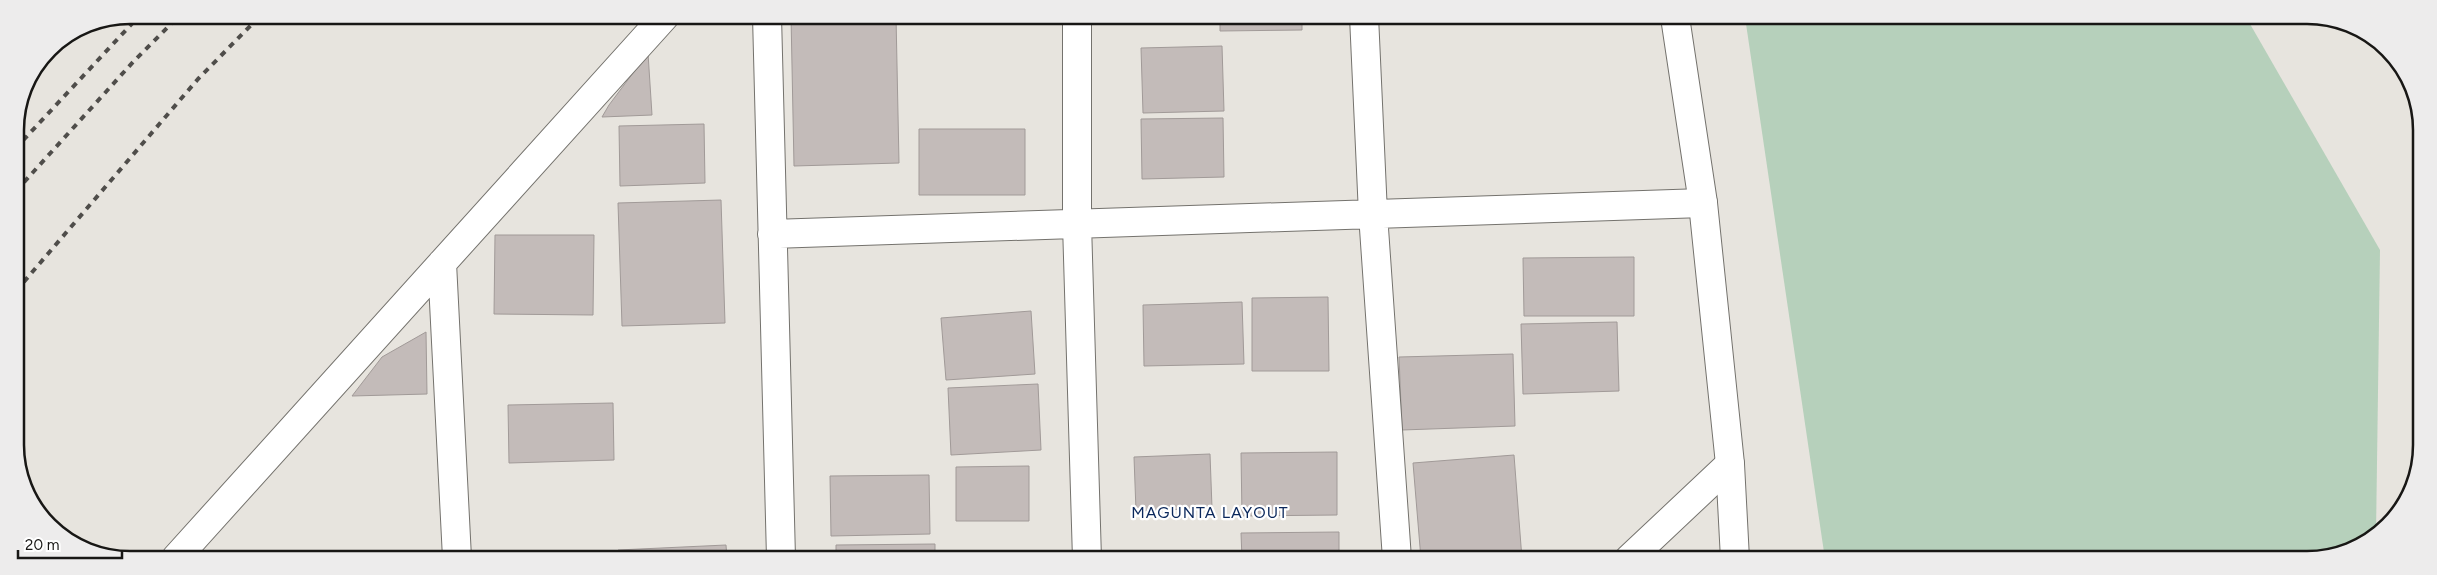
<svg xmlns="http://www.w3.org/2000/svg" width="2437" height="575" viewBox="0 0 2437 575" font-family="Figtree,sans-serif">
<style>
.green{fill:#b6d0bb}
.building{fill:#c3bbb9;stroke:#a19a98}
.lines{fill:none;stroke-linecap:round;stroke-linejoin:round}
.street-casing{stroke:#74726d;stroke-width:30}
.secondary-casing{stroke:#74726d;stroke-width:30}
.street{stroke:#fff;stroke-width:28}
.secondary{stroke:#fff;stroke-width:28}
.rail{stroke:#4f4d4a;stroke-width:4;stroke-dasharray:6 6;stroke-linecap:butt}
.labels{text-anchor:middle;dominant-baseline:central;stroke-width:4.5;stroke-linejoin:round;paint-order:stroke}
.neighbourhood-label{font-size:16px;letter-spacing:1px;fill:#0a275b;stroke:#fff}
.rim{fill:none;stroke:#181715;stroke-width:2.5}
</style>
<rect width="100%" height="100%" fill="#e7e4de"/>
<path class="green" d="M1745,17H2246L2380,250L2376,534L2315,560L1825,559Z"/>
<path class="building" d="M791,16H896L899,163L794,166Z
M1220,16H1302V30L1220,31Z
M1222,46L1224,111L1143,113L1141,48Z
M648,53L652,115L602,117L609,105Z
M1223,118L1224,177L1142,179L1141,119Z
M704,124L705,183L620,186L619,126Z
M919,129H1025V195H919Z
M721,200L725,323L622,326L618,203Z
M495,235H594L593,315L494,314Z
M1634,257V316H1524L1523,258Z
M1328,297L1329,371H1252V298Z
M1242,302L1244,364L1144,366L1143,305Z
M1031,311L1035,374L946,380L941,318Z
M1617,322L1619,391L1523,394L1521,324Z
M426,332L427,394L352,396L382,357Z
M1513,354L1515,426L1402,430L1399,357Z
M1038,384L1041,450L951,455L948,388Z
M613,403L614,460L509,463L508,405Z
M1337,452V515L1242,516L1241,453Z
M1210,454L1212,508L1136,511L1134,457Z
M1514,455L1522,559H1421L1413,463Z
M1029,466V521H956V467Z
M929,475L930,534L831,536L830,476Z
M1339,532V559H1242L1241,533Z
M935,544V559L836,558V545Z
M726,545L727,558H618V550Z"/>
<g class="lines">
<defs>
<path id="street" d="M767,16L781,558
M1077,16V224L1087,559
M1364,16L1373,214L1397,559
M772,234L1703,203
M442,263L457,558
M176,558L665,16
M1629,559L1730,464"/>
<path id="secondary" d="M1675,17L1703,203L1730,464L1735,559"/>
</defs>
<use href="#street" class="street-casing"/>
<use href="#secondary" class="secondary-casing"/>
<use href="#street" class="street"/>
<use href="#secondary" class="secondary"/>
<path class="rail" d="M15,149L140,15
M16,191L133,62L180,15
M16,291L198,79L261,15"/>
</g>
<g class="labels">
<g class="neighbourhood-label">
<text x="1210" y="512">MAGUNTA LAYOUT</text>
</g>
</g>
<path d="M0 0H2437V575H0ZM130 24H2307A106 106 0 0 1 2413 130V445A106 106 0 0 1 2307 551H130A106 106 0 0 1 24 445V130A106 106 0 0 1 130 24Z" fill="#edecec" fill-rule="evenodd"/>
<path class="rim" d="M130 24H2307A106 106 0 0 1 2413 130V445A106 106 0 0 1 2307 551H130A106 106 0 0 1 24 445V130A106 106 0 0 1 130 24Z"/>
<path d="M18 550v8h104v-8" fill="none" stroke="#181715" stroke-width="2.5"/>
<text x="25" y="550" font-size="15" fill="#181715" stroke="#ffffff" stroke-width="4" paint-order="stroke">20 m</text>
</svg>
